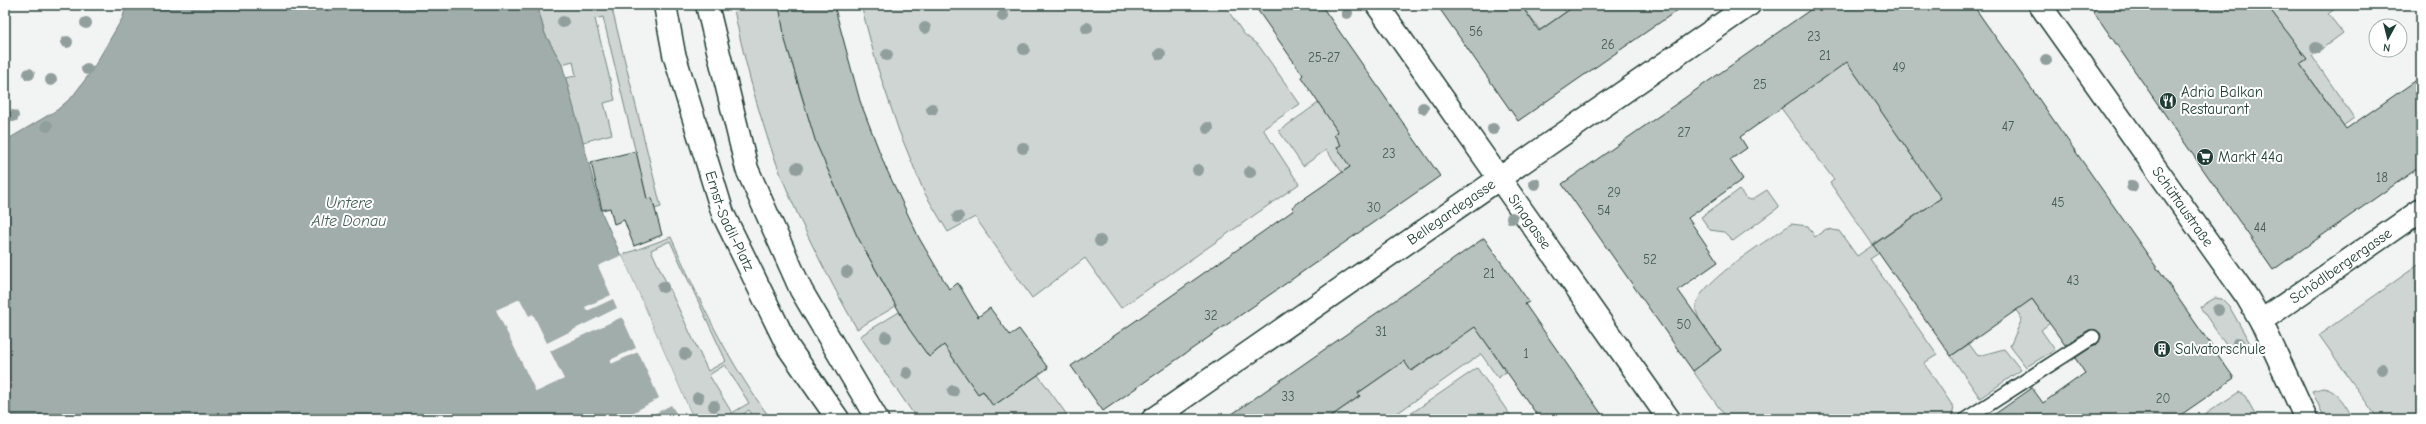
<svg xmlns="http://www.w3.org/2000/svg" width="2426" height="424" viewBox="0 0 2426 424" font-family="'Comic Neue',sans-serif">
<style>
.green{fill:#ced5d3;stroke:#768984;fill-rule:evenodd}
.water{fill:#a1adaa;stroke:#6d807b}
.pier{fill:#f2f3f3}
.building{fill:#b7c1bd;stroke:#1f3d34}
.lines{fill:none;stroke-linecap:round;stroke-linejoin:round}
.service-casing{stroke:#1f3d34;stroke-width:16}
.minor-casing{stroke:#1f3d34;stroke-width:25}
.tertiary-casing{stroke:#1f3d34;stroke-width:25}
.service{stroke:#fff;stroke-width:13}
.minor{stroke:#fff;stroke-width:22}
.tertiary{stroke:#fff;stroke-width:22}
.tree{fill:#919f9c}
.labels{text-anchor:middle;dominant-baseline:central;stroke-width:4;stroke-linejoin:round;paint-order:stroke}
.number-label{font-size:13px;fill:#455e56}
.poi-label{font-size:15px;fill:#1f3d34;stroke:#fff;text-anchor:start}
.street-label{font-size:15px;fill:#1f3d34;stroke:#fff}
.water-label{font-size:16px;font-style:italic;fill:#465f57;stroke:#fff}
</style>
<rect width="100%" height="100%" fill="#f2f3f3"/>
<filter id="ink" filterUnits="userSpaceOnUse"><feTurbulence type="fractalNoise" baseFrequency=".025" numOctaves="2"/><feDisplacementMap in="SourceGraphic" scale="8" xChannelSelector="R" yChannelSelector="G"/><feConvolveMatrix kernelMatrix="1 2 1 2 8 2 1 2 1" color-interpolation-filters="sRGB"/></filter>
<g filter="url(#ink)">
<path class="green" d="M537,5H611L661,207L654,209L647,199L603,17L595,19L615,100L604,103L612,134L583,142L565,78L576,76L573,61L562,64L545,34Z
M733,5H779C799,112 841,212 896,306L857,329C825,272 795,215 773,154C756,105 743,55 733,5Z
M861,5H1224L1244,34L1259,46L1300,104L1263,129L1299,184L1121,308L1085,258L1032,298L975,217L948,232L924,192L899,131L877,66Z
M1521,5H1561L1566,12L1540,30Z
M2267,5H2340L2328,14L2343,33L2312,56L2354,118L2321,142L2307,123L2331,107L2300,64L2306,59Z
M1905,18L1941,198L1873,244L1879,253L1870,259L1937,355L1924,363L1954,408L1951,419H1727L1693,371L1721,350C1713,338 1697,323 1696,308C1694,285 1771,238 1791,224L1808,226L1815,237L1826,229L1839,231L1857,256L1873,245L1830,183L1834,180L1781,108Z
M1321,101L1338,132L1334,135L1341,145L1338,147L1359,161L1342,172L1326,150L1303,166L1279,131Z
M1739,190L1746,198L1751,200L1767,190L1779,207L1733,241L1724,232L1710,230L1701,217Z
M671,237C699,300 729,364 771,419H755L749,410L737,419H693L692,416L622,255ZM670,241L726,361L708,371L651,250ZM725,365L749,403L732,413L709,375Z
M2421,263V419H2378L2319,335Z
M2215,298L2222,299L2229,306L2252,347L2237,354L2228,348L2200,307Z
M2032,299L2050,323L2041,330L2055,350L2026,367L2010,346L2022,319L2016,310Z
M899,312L929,357L948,342L954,359L978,393L983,391L993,406L1038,375L1070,419H917L860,336Z
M1470,314L1481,335L1506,372L1498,378L1481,354L1389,419H1327L1360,396L1358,393L1404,361L1412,371L1441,351L1438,347Z
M1969,344L1978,356L2004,349L2021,370L1980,398L1951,356Z
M1477,368L1513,419H1403Z
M2323,388C2338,390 2347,407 2353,419H2325L2312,391Z
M2239,392L2245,396L2258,419H2197Z"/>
<path class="water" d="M126,5H537L545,34L562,64L602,213L693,419H5V141L57,110L72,97L91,72L123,17Z"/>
<path class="pier" d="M622,255L692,416L693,419H680L671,405L645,419H622L659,398L638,352L611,364L610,360L636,348L622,317L550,351L564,379L536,392L496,310L520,299L529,316L533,314L547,343L617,308L613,299L587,311L585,307L611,295L598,266Z"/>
<path class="building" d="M779,5H834L860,101L885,166L919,238L949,289L958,283L978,317L990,308L1010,335L1019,329L1048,368L993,406L983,391L978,394L944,345L929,357L909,329L857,236L816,143L785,40Z
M1254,5H1321L1440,176L1103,411L1071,366L1294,210L1292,207L1350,167L1337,147L1341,145L1334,135L1338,132L1301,77L1303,75Z
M1437,5H1521L1539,31L1576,5H1685L1518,121Z
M1817,5H1973L2234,378L2175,419H1988L2032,388L2043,403L2085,373L2075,358L2098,343L2101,337L2100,333L2096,330H2089L2065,345L2032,299L1951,356L1873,245L1941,198L1847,62L1740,137L1747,148L1730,160L1743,179L1688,218L1718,262L1678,290L1721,350L1693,371L1562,184Z
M2089,5H2267L2307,59L2300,64L2346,129L2421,77V166L2273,270Z
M636,151L647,199L652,198L662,235L634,246L624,220L614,224L610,208L602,210L591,162Z
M1484,238L1529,302L1525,304L1605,419H1540L1475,327L1411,371L1404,361L1358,393L1360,396L1327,419H1225Z"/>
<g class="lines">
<defs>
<path id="service" d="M1966,419L2093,337"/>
<g id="minor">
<path id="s1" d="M665,5L674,54L723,214L788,347L838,419"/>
<path d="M707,5L747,169L801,290L877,419"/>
<path id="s2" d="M1377,5L1669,419"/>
<path id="s3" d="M2261,321L2421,210"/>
<path id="s4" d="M1153,419L1749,5"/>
</g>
<g id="tertiary">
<path id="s5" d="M2040,5L2247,297L2261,321L2306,419"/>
</g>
</defs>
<use href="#service" class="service-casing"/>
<use href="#minor" class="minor-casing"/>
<use href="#tertiary" class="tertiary-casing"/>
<use href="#service" class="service"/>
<use href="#minor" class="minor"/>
<use href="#tertiary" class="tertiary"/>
</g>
<g class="tree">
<circle cx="1347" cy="13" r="6"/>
<circle cx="1003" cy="16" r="6"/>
<circle cx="563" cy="22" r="6"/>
<circle cx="86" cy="23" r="6"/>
<circle cx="925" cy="28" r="6"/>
<circle cx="1087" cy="28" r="6"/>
<circle cx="67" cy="42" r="6"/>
<circle cx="2316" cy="48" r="6"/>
<circle cx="1024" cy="49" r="6"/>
<circle cx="1160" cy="54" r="6"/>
<circle cx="887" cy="55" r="6"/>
<circle cx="2046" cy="60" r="6"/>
<circle cx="87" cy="69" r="6"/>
<circle cx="29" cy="74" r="6"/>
<circle cx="51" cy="80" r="6"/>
<circle cx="1423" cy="108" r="6"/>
<circle cx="932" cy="109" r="6"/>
<circle cx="13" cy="116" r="6"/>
<circle cx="47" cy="126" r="6"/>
<circle cx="1208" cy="128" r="6"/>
<circle cx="1493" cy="129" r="6"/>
<circle cx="1023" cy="148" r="6"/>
<circle cx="797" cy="168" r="6"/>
<circle cx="1198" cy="170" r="6"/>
<circle cx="1250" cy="172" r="6"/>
<circle cx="1535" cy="184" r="6"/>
<circle cx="2132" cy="186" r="6"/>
<circle cx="958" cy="217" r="6"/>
<circle cx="1512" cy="218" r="6"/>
<circle cx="1100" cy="241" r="6"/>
<circle cx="847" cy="272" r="6"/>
<circle cx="663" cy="287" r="6"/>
<circle cx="2218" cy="310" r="6"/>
<circle cx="886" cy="337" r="6"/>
<circle cx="2238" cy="343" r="6"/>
<circle cx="685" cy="354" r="6"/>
<circle cx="2382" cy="369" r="6"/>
<circle cx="907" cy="373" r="6"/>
<circle cx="953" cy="391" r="6"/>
<circle cx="698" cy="398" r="6"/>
<circle cx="714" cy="406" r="6"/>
</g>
</g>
<defs>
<symbol id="restaurant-disc" viewBox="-11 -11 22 22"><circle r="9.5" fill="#1f3d34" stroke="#fff"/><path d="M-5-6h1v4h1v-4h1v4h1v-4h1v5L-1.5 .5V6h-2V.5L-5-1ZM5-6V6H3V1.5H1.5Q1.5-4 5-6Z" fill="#fff"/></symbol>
<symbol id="supermarket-disc" viewBox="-11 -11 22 22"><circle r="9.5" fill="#1f3d34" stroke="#fff"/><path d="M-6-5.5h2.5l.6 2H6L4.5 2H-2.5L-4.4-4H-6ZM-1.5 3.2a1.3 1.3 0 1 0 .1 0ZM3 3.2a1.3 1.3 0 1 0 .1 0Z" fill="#fff"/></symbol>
<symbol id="building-disc" viewBox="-11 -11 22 22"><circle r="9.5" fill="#1f3d34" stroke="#fff"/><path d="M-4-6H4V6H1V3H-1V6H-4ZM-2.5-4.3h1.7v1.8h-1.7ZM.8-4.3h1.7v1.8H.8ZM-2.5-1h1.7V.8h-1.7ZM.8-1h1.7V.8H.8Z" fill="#fff"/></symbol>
</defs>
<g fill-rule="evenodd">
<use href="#restaurant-disc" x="2158" y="91" width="20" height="20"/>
<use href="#supermarket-disc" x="2195" y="147" width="20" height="20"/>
<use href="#building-disc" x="2152" y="339" width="20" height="20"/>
</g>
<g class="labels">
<g class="number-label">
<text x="1476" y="31">56</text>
<text x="1814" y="36">23</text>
<text x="1608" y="44">26</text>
<text x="1825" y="55">21</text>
<text x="1324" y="57">25-27</text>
<text x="1899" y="67">49</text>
<text x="1760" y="84">25</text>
<text x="2008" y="126">47</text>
<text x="1684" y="132">27</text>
<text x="1389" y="153">23</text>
<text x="2382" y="177">18</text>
<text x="1614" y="192">29</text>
<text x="2058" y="202">45</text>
<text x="1374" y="207">30</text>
<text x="1604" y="210">54</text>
<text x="2260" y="227">44</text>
<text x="1650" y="259">52</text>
<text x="1489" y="273">21</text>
<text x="2073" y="280">43</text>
<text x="1211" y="315">32</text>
<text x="1684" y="324">50</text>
<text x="1381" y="331">31</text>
<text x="1526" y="353">1</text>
<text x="1288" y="396">33</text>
<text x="2163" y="398">20</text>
</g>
<g class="poi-label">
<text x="2181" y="92">Adria Balkan<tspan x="2181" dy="17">Restaurant</tspan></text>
<text x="2218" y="157">Markt 44a</text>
<text x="2175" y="349">Salvatorschule</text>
</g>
<g class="street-label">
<text stroke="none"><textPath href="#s5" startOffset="247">Schüttaustraße</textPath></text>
<text stroke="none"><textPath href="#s4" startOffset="363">Bellegardegasse</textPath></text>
<text stroke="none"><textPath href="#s1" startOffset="226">Ernst-Sadil-Platz</textPath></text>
<text stroke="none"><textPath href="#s2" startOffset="265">Sinagasse</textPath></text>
<text stroke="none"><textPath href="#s3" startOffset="97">Schödlbergergasse</textPath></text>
</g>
<g class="water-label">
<text x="349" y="203">Untere<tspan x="349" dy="18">Alte Donau</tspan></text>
</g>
</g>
<rect width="2426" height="424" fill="none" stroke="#fff" stroke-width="20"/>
<rect x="10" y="10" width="2406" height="404" fill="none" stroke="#1f3d34" stroke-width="1.5" filter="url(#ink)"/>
<g transform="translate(2388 38) rotate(187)"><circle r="19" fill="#ffffff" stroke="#a5b1ae"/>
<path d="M0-3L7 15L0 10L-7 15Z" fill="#1f3d34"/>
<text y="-6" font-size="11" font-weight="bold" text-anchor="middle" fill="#1f3d34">N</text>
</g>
</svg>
